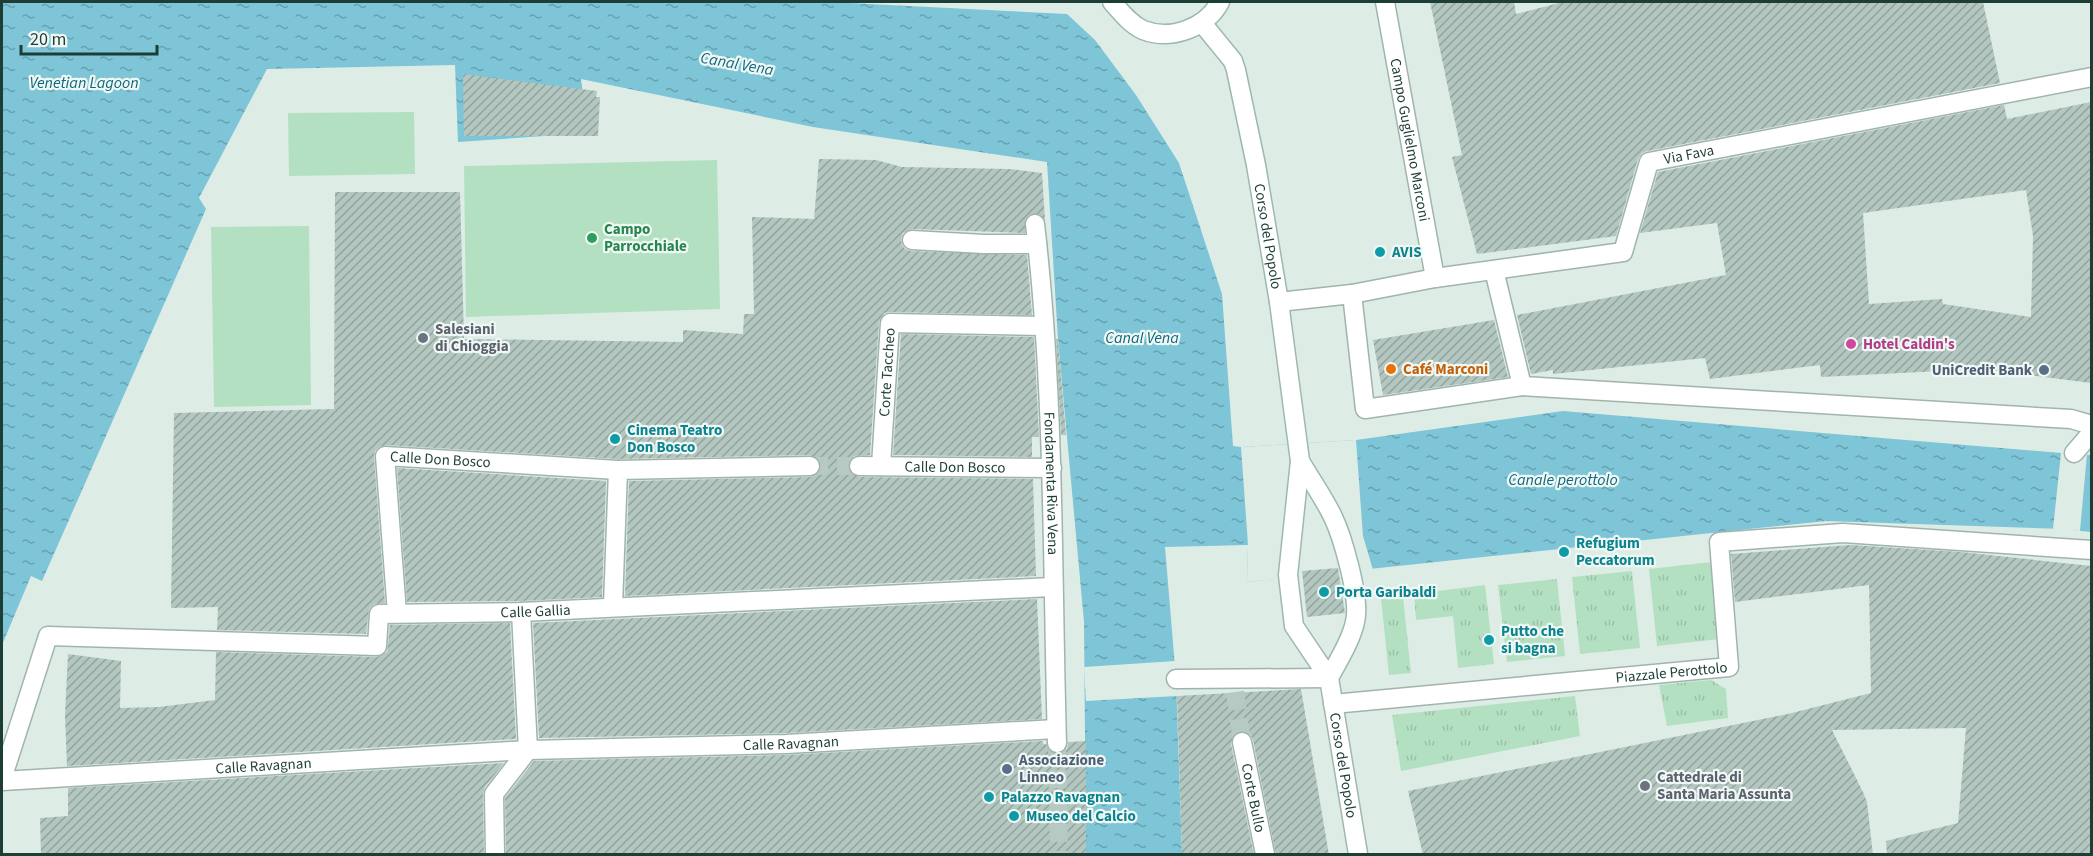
<svg xmlns="http://www.w3.org/2000/svg" width="2093" height="856" viewBox="0 0 2093 856" font-family="'Source Sans 3',sans-serif">
<style>
.grass{fill:url(#grass-tufts)}
.garden{fill:#b4e0c2}
.water{fill:url(#water-ripples)}
.pier{fill:#deece6}
.building{fill:url(#building-hatch);fill-rule:evenodd}
.lines{fill:none;stroke-linecap:round;stroke-linejoin:round}
.street-tunnel{stroke:#b7c9c3;stroke-width:18;stroke-dasharray:18 9;stroke-linecap:butt}
.street-casing{stroke:#a0b4ae;stroke-width:21}
.secondary-casing{stroke:#9bb9b0;stroke-width:21}
.street{stroke:#fff;stroke-width:18}
.secondary{stroke:#fff;stroke-width:18}
.leisure-dot{fill:#2e9e5b;stroke:#eff8f4;stroke-width:2}
.culture-dot{fill:#0f9aa8;stroke:#eff8f4;stroke-width:2}
.worship-dot{fill:#6b7280;stroke:#eff8f4;stroke-width:2}
.hotel-dot{fill:#d1479c;stroke:#eff8f4;stroke-width:2}
.food-dot{fill:#e8710a;stroke:#eff8f4;stroke-width:2}
.service-dot{fill:#5c6f8a;stroke:#eff8f4;stroke-width:2}
.labels{text-anchor:middle;dominant-baseline:central;stroke-width:4.5;stroke-linejoin:round;paint-order:stroke}
.street-label{font-size:15px;fill:#1d3d37;stroke:#eff8f4}
.leisure-label{font-size:15px;font-weight:bold;fill:#27864d;stroke:#eff8f4;text-anchor:start}
.culture-label{font-size:15px;font-weight:bold;fill:#0d838f;stroke:#eff8f4;text-anchor:start}
.worship-label{font-size:15px;font-weight:bold;fill:#5b616d;stroke:#eff8f4;text-anchor:start}
.hotel-label{font-size:15px;font-weight:bold;fill:#b23c85;stroke:#eff8f4;text-anchor:start}
.food-label{font-size:15px;font-weight:bold;fill:#c56008;stroke:#eff8f4;text-anchor:start}
.service-label{font-size:15px;font-weight:bold;fill:#4e5e75;stroke:#eff8f4;text-anchor:end}
.water-label{font-size:16px;font-style:italic;fill:#116780;stroke:#eff8f4}
</style>
<defs>
<pattern id="grass-tufts" width="24" height="20" patternUnits="userSpaceOnUse" patternTransform="scale(1.5)"><rect width="24" height="20" fill="#b4e0c2"/><path d="M3 7l-1-3M5 7V3M7 7l1-3M15 17l-1-3M17 17v-4M19 17l1-3" fill="none" stroke="#9ac1a7"/></pattern>
<pattern id="water-ripples" width="26" height="14" patternUnits="userSpaceOnUse" patternTransform="scale(1.5)"><rect width="26" height="14" fill="#7ec5d8"/><path d="M2 4q2-2 4 0t4 0M15 11q2-2 4 0t4 0" fill="none" stroke="#67a1b0"/></pattern>
<pattern id="building-hatch" width="6" height="6" patternUnits="userSpaceOnUse" patternTransform="scale(1.5)"><rect width="6" height="6" fill="#b3c7c0"/><path d="M-1 1l2-2M0 6l6-6M5 7l2-2" fill="none" stroke="#91a39d"/></pattern>
</defs>
<rect width="100%" height="100%" fill="#deece6"/>
<path class="grass" d="M1712,562L1720,639L1657,646L1649,569Z
M1632,571L1640,648L1580,654L1572,577Z
M1557,579L1565,656L1507,662L1498,585Z
M1485,585L1494,664L1458,668L1453,616L1416,620L1414,594Z
M1403,597L1411,673L1389,675L1381,599Z
M1711,680L1726,689L1728,718L1667,726L1659,685Z
M1575,696L1580,736L1401,771L1392,715Z"/>
<path class="garden" d="M414,112L415,174L289,176L288,113Z
M717,160L720,309L466,317L464,166Z
M309,226L311,405L214,407L211,227Z"/>
<path class="water" d="M2,2H830L1067,14L1095,40L1136,95L1179,163L1222,294L1233,446L1241,447L1356,440L1563,411L2061,453L2091,455V532L2062,529L1826,521L1247,582L1248,545L1165,547L1176,679L1182,854H1086L1084,622L1058,339L1047,162L813,127L581,79L588,133L458,142L455,65L267,69L199,198L206,209L42,581L31,576L2,645Z"/>
<path class="pier" d="M1356,440L1363,536L1373,570L1247,582L1248,545L1241,447Z
M2061,453L2087,454L2080,531L2053,529Z
M1175,661L1177,696L1086,701L1084,667Z"/>
<path class="building" d="M1430,2H1514L1516,14L1563,2H1983L2000,83L1647,151L1642,153L1638,159L1616,236L1477,254L1452,157L1462,155Z
M463,74L597,91L596,97H600L598,136H464Z
M2091,102V383L1982,369L1821,377L1820,365L1710,379L1705,358L1553,374V370L1531,374L1517,315L1726,275L1717,223L1640,233L1658,172L2004,105L2007,119ZM2026,190L2033,236L2031,317L1943,304L1942,299L1869,304L1863,213Z
M819,159L876,160L902,167L1009,169L1042,173L1045,220L1039,214L1029,215L1025,220V233L913,229L903,233L901,239L902,245L905,249L911,251L1027,255L1032,315L890,312L884,313L879,322L870,455L854,456L850,460L848,465L850,472L859,477L1033,479L1036,576L625,596L629,481L810,477L816,475L820,471L821,465L819,460L810,455L618,459L386,445L379,447L375,451L374,457L385,603L374,604L369,609L366,634L217,630L218,607L171,608L174,413L334,409L335,192H460L464,339L683,342V330L743,334L744,314H754L752,217L814,219Z
M1494,320L1508,377L1383,395L1373,340Z
M901,334L1034,337L1039,437H1032V457L893,455Z
M1056,339H1058L1066,435H1061Z
M397,468L606,481L602,597L521,601L407,602Z
M1850,545L1961,552L2091,566V855H1887L1886,841L1958,823L1966,728L1832,730L1863,792L1867,802L1873,855H1423L1408,791L1788,714L1871,693L1869,585L1735,602L1731,554Z
M1338,568L1345,613L1307,617L1302,571Z
M1037,599L1042,719L786,733L539,738L533,623Z
M510,623L516,739L67,766L65,715L68,654L121,661L120,708L159,707L215,700L216,652L377,657L387,652L390,625Z
M1301,689L1329,855H1276L1253,740L1250,734L1240,731L1234,734L1231,744L1254,855H1182L1177,696Z
M1043,741V744H1046L1051,753L1057,754L1062,753L1067,749L1068,742L1086,741V855H506L505,798L534,761L786,755Z
M504,763L485,787L483,793L484,855H41L40,818L68,816V788Z"/>
<g class="lines">
<path class="street-tunnel" d="M810,466H859
M1235,692L1242,742
M1057,743L1059,854"/>
<defs>
<g id="street">
<path id="s1" d="M1385,2L1435,278"/>
<path id="s2" d="M1035,224C1055,396 1052,570 1057,743"/>
<path d="M912,240L984,244H1037"/>
<path d="M1494,270L1522,386L2071,419L2092,425"/>
<path d="M1352,294L1365,409L1522,386"/>
<path id="s3" d="M1279,302L1352,294L1435,278L1623,252L1649,162L2092,77"/>
<path d="M2074,453L2092,432"/>
<path id="s4" d="M859,466L1052,468"/>
<path id="s5" d="M881,466L890,323L1044,326"/>
<path d="M613,606L618,470L810,466"/>
<path id="s6" d="M397,613L385,456L618,470"/>
<path d="M1176,679L1329,678"/>
<path id="s7" d="M1333,704L1729,667L1719,542L1843,533L2092,550"/>
<path id="s8" d="M1242,742L1265,854"/>
<path id="s9" d="M2,779L48,636L377,646L379,614L521,612L1052,587"/>
<path id="s10" d="M2,781L528,750L786,744L1056,729"/>
<path d="M495,854L494,794L528,750L521,612"/>
</g>
<g id="secondary">
<path d="M1112,2C1121,12 1130,24 1143,30C1171,41 1206,28 1220,2"/>
<path id="s11" d="M1202,23L1233,61L1236,70L1256,165L1279,302L1300,461L1288,575L1294,626L1329,678L1358,854"/>
<path d="M1300,461C1311,480 1324,498 1333,517C1343,538 1358,592 1356,615C1355,634 1338,661 1329,678"/>
</g>
</defs>
<use href="#street" class="street-casing"/>
<use href="#secondary" class="secondary-casing"/>
<use href="#street" class="street"/>
<use href="#secondary" class="secondary"/>
</g>
<circle class="leisure-dot" cx="592" cy="238" r="6"/>
<g class="culture-dot">
<circle cx="1380" cy="252" r="6"/>
<circle cx="615" cy="439" r="6"/>
<circle cx="1564" cy="552" r="6"/>
<circle cx="1324" cy="592" r="6"/>
<circle cx="1489" cy="640" r="6"/>
<circle cx="989" cy="797" r="6"/>
<circle cx="1014" cy="816" r="6"/>
</g>
<g class="worship-dot">
<circle cx="423" cy="338" r="6"/>
<circle cx="1645" cy="786" r="6"/>
</g>
<circle class="hotel-dot" cx="1851" cy="344" r="6"/>
<circle class="food-dot" cx="1391" cy="369" r="6"/>
<g class="service-dot">
<circle cx="2044" cy="370" r="6"/>
<circle cx="1007" cy="769" r="6"/>
</g>
<g class="labels">
<g class="street-label">
<text stroke="none"><textPath href="#s1" startOffset="140">Campo Guglielmo Marconi</textPath></text>
<text stroke="none"><textPath href="#s3" startOffset="482">Via Fava</textPath></text>
<text stroke="none"><textPath href="#s11" startOffset="228">Corso del Popolo</textPath></text>
<text stroke="none"><textPath href="#s5" startOffset="94">Corte Taccheo</textPath></text>
<text stroke="none"><textPath href="#s6" startOffset="213">Calle Don Bosco</textPath></text>
<text stroke="none"><textPath href="#s4" startOffset="96">Calle Don Bosco</textPath></text>
<text stroke="none"><textPath href="#s2" startOffset="260">Fondamenta Riva Vena</textPath></text>
<text stroke="none"><textPath href="#s9" startOffset="668">Calle Gallia</textPath></text>
<text stroke="none"><textPath href="#s7" startOffset="340">Piazzale Perottolo</textPath></text>
<text stroke="none"><textPath href="#s10" startOffset="790">Calle Ravagnan</textPath></text>
<text stroke="none"><textPath href="#s10" startOffset="262">Calle Ravagnan</textPath></text>
<text stroke="none"><textPath href="#s11" startOffset="772">Corso del Popolo</textPath></text>
<text stroke="none"><textPath href="#s8" startOffset="57">Corte Bullo</textPath></text>
</g>
<g class="leisure-label">
<text x="604" y="229">Campo<tspan x="604" dy="17">Parrocchiale</tspan></text>
</g>
<g class="culture-label">
<text x="1392" y="252">AVIS</text>
<text x="627" y="430">Cinema Teatro<tspan x="627" dy="17">Don Bosco</tspan></text>
<text x="1576" y="543">Refugium<tspan x="1576" dy="17">Peccatorum</tspan></text>
<text x="1336" y="592">Porta Garibaldi</text>
<text x="1501" y="631">Putto che<tspan x="1501" dy="17">si bagna</tspan></text>
<text x="1001" y="797">Palazzo Ravagnan</text>
<text x="1026" y="816">Museo del Calcio</text>
</g>
<g class="worship-label">
<text x="435" y="329">Salesiani<tspan x="435" dy="17">di Chioggia</tspan></text>
<text x="1657" y="777">Cattedrale di<tspan x="1657" dy="17">Santa Maria Assunta</tspan></text>
</g>
<g class="hotel-label">
<text x="1863" y="344">Hotel Caldin's</text>
</g>
<g class="food-label">
<text x="1403" y="369">Café Marconi</text>
</g>
<g class="service-label">
<text x="2032" y="370">UniCredit Bank</text>
<text x="1019" y="760" text-anchor="start">Associazione<tspan x="1019" dy="17">Linneo</tspan></text>
</g>
<g class="water-label">
<text transform="translate(737 64) rotate(10)">Canal Vena</text>
<text x="84" y="83">Venetian Lagoon</text>
<text x="1142" y="338">Canal Vena</text>
<text x="1563" y="480">Canale perottolo</text>
</g>
</g>
<rect width="2093" height="856" fill="none" stroke="#1d3d37" stroke-width="6"/>
<path d="M21 45v9h136v-9" fill="none" stroke="#1d3d37" stroke-width="3"/>
<text x="30" y="45" font-size="18" fill="#1d3d37" stroke="#eff8f4" stroke-width="4.5" paint-order="stroke">20 m</text>
</svg>
